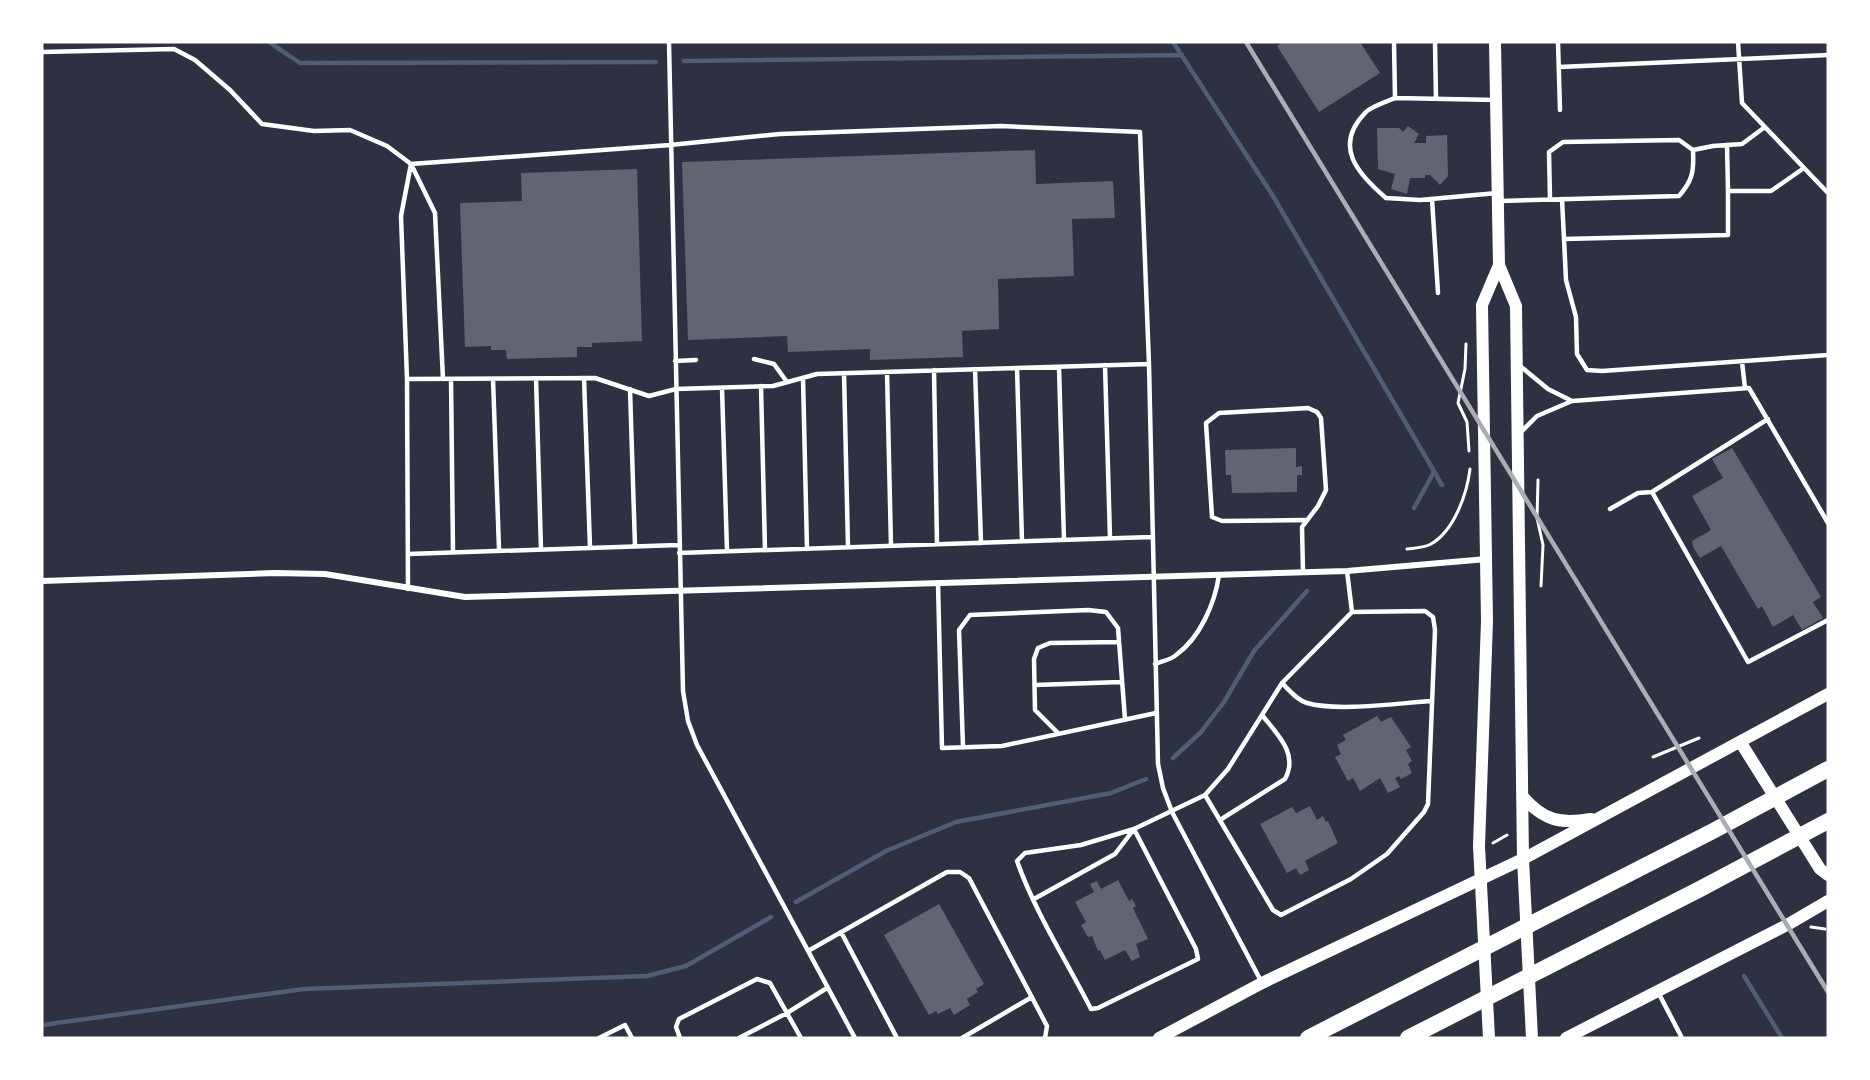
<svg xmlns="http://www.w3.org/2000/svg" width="1870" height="1080" viewBox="0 0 1870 1080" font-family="'Titillium Web',sans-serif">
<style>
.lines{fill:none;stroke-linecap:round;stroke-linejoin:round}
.stream{stroke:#4f5d75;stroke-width:4.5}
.building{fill:#626471}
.path{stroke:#fff;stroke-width:3}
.service{stroke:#fff;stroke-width:4.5}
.minor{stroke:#fff;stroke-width:6}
.secondary{stroke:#fff;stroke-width:12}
.motorway{stroke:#fff;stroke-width:16}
.rail{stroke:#abadb3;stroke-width:4.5}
</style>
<rect width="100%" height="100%" fill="#2d3142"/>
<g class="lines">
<path class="stream" d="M269,42L300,63L656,62
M1173,42L1273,196L1442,485
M684,61L1182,55
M1414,508L1434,472
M1173,758L1201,732L1224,702L1254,651L1307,591
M796,902L886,851L956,822L1111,793L1146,779
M1744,976L1782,1038
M42,1025L304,989L647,976L686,966L771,917"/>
</g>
<path class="building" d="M1282,42H1360L1380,73L1319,112L1277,46Z
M1408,126L1419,134L1414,143H1426V136L1447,135L1448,176L1440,185L1430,175H1425V178H1410L1407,194L1391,189L1395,174L1378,169L1377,128H1399L1403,132Z
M1035,150L1036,184L1113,181L1115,218L1072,219L1074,276L998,279L999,329L962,331L963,357L870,360V349L788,352L787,336L688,340L682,162Z
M637,169L642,341L592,343V347H577V357L507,359L506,350H491V346L465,347L460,203L522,201L521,173Z
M1296,448V467L1302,466V475H1297V492L1232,493L1231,475H1226L1225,450Z
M1732,448L1821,597L1813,602L1823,618L1802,630L1793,615L1773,627L1762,606L1758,609L1721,546L1700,558L1693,547L1692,541L1711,530L1692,496L1723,478L1712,459Z
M1377,716L1381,722L1391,717L1411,747L1406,750L1412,761L1408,764L1412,773L1401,779L1399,776L1395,778L1400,787L1388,793L1380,778L1360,791L1353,778L1348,781L1335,757L1341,754L1337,745L1346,740L1343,735Z
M1310,806L1317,820L1323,816L1326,822L1328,821L1338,843L1305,861L1309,870L1300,875L1296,868L1287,873L1260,824L1292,807L1296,813Z
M1118,880L1129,901L1132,899L1136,906L1133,908L1148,939L1136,944L1140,957L1132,961L1125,950L1105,960L1100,950L1098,951L1092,936L1088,937L1081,925L1086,922L1075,902L1094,892L1090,884L1097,881L1101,889Z
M939,904L984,984L976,989L978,992L967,999L970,1005L954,1015L950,1008L938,1014L936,1011L929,1015L884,935Z"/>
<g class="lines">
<path class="path" d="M1466,344L1465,369L1458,403L1467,422L1469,451
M1538,480L1537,518L1543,545L1541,586
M1407,549C1415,548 1424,548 1431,544C1454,531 1467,494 1470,469
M1653,757L1699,738
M1493,843L1507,835
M1811,927L1825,929"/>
<path class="service" d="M669,42L683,691L688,721L697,745L855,1038
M1394,42L1395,98L1496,100
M1435,42L1436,99
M1558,42L1560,110
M1738,42L1742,103L1828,193
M42,52L174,49L195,60L230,90L262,124L314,131L350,130L387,146L411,164L401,216L407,379L408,589
M1559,67L1828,55
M1395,98C1386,102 1372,106 1366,112C1332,146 1358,174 1386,198L1420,200L1497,193
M1727,145L1728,191H1771L1804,168
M1693,150L1713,146L1742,144L1765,127
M1728,191V235L1564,239L1566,280L1576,317L1577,354L1587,370L1602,371L1828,355
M1432,199L1438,293
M1562,199L1564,239
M1500,201L1679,196C1693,180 1694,171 1693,150L1679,140L1563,142L1549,152L1550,199
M754,359L774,364L787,382
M675,361L696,360
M1742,362L1745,388
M1105,365L1110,538
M1520,366L1548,389L1572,401
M1059,367L1064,540
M1017,368L1022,541
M975,369L981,543
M934,370L937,544
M887,372L891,546
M844,373L848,547
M536,378L541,549
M584,378L590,547
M803,378L807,549
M407,379L595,378L649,396L676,389L773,386L817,374L1149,364
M443,379L435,213L411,164L670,145L780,134L1001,126L1140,132L1149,364L1158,764L1163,788L1172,812L1261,981
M451,379L453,551
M493,379L499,549
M761,386L765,550
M722,388L727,551
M630,389L635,546
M1768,419L1652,492L1748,662L1828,620
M1520,433L1537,416L1572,401L1749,388L1828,523
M1610,509L1638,493L1652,492
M679,553L1151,537
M408,554L678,545
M1303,572L1302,527L1318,506L1326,490L1321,418L1317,412L1308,408L1219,413L1206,423L1212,517L1222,521L1305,520
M938,583L942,748L1002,746L1156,713
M1155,664C1162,661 1171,660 1176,655C1200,638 1215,603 1219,575
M1282,683C1289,690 1297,700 1307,703C1337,712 1399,703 1432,701
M1035,685L1121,682
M1058,733L1035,710L1034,659L1038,648L1050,643L1119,642
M963,747L959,630L970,615L1088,610L1106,612L1118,628L1125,719
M1205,795L1273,910L1281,915L1351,879L1387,854L1424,812L1428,804L1435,630L1433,617L1425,611L1352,612
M1220,820L1285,779C1299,754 1277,734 1262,715
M1034,899L1115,854L1134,829L1196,949L1198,959L1098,1008L1091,1009C1066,960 1035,912 1017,861L1025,853L1081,845L1134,829L1205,795L1228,769L1282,683L1352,612L1347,571
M841,932L897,1038
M808,951L947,872H960L969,878L1047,1026L1045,1038
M1658,992L1682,1038
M599,1038L625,1025L632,1038
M680,1038L676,1027L679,1019L757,979L770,983L801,1038
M739,1038L787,1013L827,988
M962,1038L1032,997"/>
<path class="minor" d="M42,581L275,573L325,574L465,597L1347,571L1487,559"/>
<path class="secondary" d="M1495,42L1499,265L1516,306L1523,859L1532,1038
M1741,743L1820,869L1828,875
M1523,797C1544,821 1560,824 1591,819
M1159,1038L1262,983L1523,859L1828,694
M1489,1038L1479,846L1487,621L1482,305L1499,265
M1566,1038L1787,925L1828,901"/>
<path class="motorway" d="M1308,1038L1713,831L1828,769
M1408,1038L1700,889L1828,821"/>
<path class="rail" d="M1246,42L1828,992"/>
</g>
<rect width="1870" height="1080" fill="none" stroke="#ffffff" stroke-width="87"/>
</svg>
